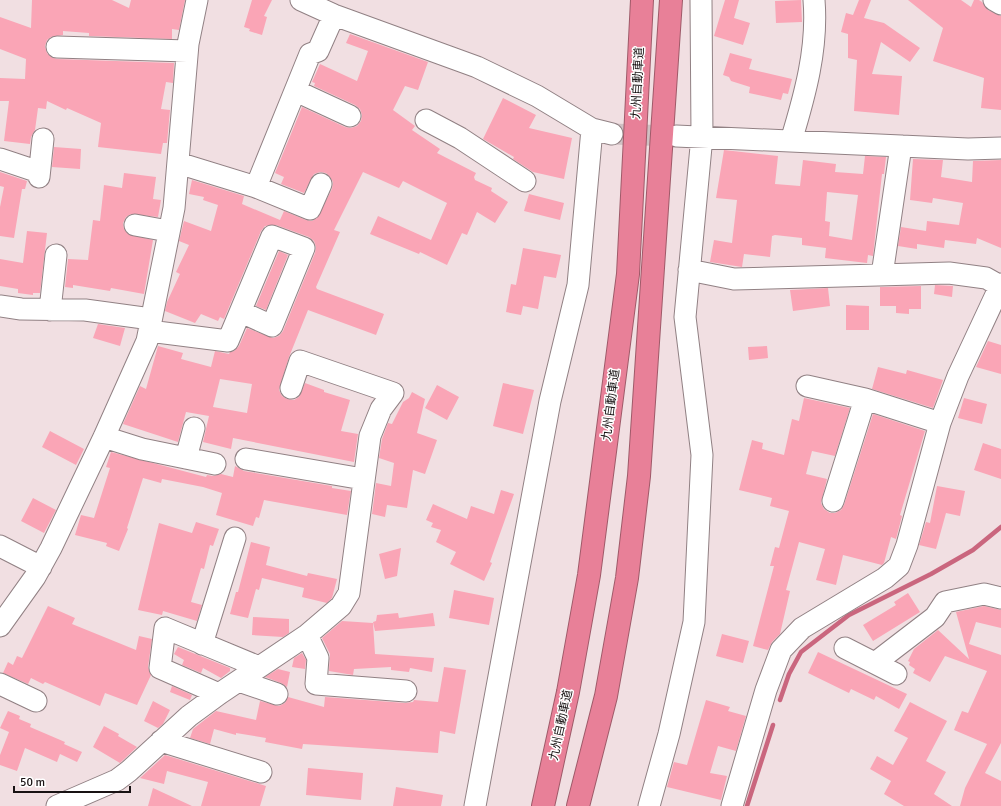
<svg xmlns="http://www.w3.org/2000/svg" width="1001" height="806" viewBox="0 0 1001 806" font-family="Signika,'Noto Sans JP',sans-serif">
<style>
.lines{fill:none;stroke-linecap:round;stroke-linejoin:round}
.stream{stroke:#ca667e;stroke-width:4.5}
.building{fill:#faa5b6;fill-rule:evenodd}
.minor-tunnel{stroke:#d0c0c3;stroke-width:21;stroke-dasharray:21 10;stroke-linecap:butt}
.minor-casing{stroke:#918184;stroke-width:23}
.highway-casing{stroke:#9f5a69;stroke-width:24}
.minor{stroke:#fff;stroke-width:21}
.highway{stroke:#e88098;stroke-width:22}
.labels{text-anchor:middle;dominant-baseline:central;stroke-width:3;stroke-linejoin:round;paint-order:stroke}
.street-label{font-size:12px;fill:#181213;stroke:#fff}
</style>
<rect width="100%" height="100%" fill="#f1dfe2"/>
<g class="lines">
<path class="stream" d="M780,700L789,674L801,652L849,615L931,574L973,550L1001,527
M747,806L773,725"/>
</g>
<path class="building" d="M32,0H112L129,8L131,0H185L179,30L172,29V39L89,36V33L63,31V35L51,37L47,40L45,46L47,53L51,57L57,59L174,63L173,83L166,82L161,109L170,110L167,143H163L161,154L98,147L101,123L67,108L66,110L47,101L46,109L38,108L35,130L31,137L30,144L4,141L9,101H0V78L25,79L26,59L0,49V17L31,28Z
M252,0H272L264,16L267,17L262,35L249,31L250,29L244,27Z
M725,0H739L734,18L750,23L743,45L714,36Z
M801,0L802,22L776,23L775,1Z
M859,0H871L864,18L884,23L920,48L910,62L881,42L872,74L902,76L899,115L854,111L857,60L848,58V34L841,32L846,13L853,15Z
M908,0H961L971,7L974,0H979L982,2L988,10L1001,16V110L981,108L984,78L933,61L943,28Z
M350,34L428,62L418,90L405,86L393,110L415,126L412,130L440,149L437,153L476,173L474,177L475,180L492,188L491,191L508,202L495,223L477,212L467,235L462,233L447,265L420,252L419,254L370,234L378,216L431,240L447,203L403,181L399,188L363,172L334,230L340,232L316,287L317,289L384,314L376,335L308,310L289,357L279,390L282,396L287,399L294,400L299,397L305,383L324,390V392L350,400L341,431L358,434L354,462L233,438L231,449L203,442L209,416L186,412L178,442L123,424L140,386L146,389L158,346L183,353L181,359L211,367L215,351L229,354L230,352L234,351L239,346L247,328L273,338L279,336L283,331L315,253L316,247L314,241L309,237L276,225L265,226L261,231L224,319L220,317L218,321L201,314L195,323L165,311L167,302L180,274L176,272L189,245L179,241L184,221L211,231L218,205L203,200L204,197L189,194L192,180L244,196L242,204L280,220L284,211L306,220L312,221L317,218L332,189L333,182L330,177L326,173L320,172L314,174L304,193L281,184L284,177L275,173L302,107L345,127L351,128L357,126L361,121L362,115L360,109L355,105L314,86L315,83L312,82L320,64L357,81L368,51L346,43ZM220,379L252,384L247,413L213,407Z
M730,53L752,59L749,69L792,79L788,94L783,93L781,100L749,93L750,87L731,81L729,77L723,75Z
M503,98L536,115L529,128L572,138L564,179L533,172L513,159L514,157L483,139Z
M54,147L81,149L80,169L52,167Z
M724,150L778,156L775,184L800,186L803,160L836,164L835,172L863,174L865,156L886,157L884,174H882L873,256L868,255L867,263L825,258L826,248L802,245V238L775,235L772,236L770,257L744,254L742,267L710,262L714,240L732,243L737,200L716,198ZM827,192L858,195L852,240L829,236L830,222L825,221Z
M913,159L943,160L941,177L972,182L973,161L1001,160V248L977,238L976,244L945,240L944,248L917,244V249L898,246L901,227L926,231L927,221L959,225L963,203L933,198L932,203L910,200Z
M0,172L27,181L25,189H22L14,238L0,236V207L4,187L0,186Z
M124,173L156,177L153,199L161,200L158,217L131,214L126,217L123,223L124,229L128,234L153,240L144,294L111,288L110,291L73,285V288L65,287L68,259L88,260L93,220L100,221L104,185L122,188Z
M529,194L564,203L560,220L524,211Z
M27,231L47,233L40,293H33V295L18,293V289L0,286V259L23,263Z
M523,248L561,255L556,278L544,276L538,309L523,306L521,315L506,312L511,284L516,285Z
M279,251L288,255L266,310L256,306Z
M935,285L953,286L952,297L934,294Z
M921,286V309H909V314L896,313V306H880V287Z
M828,288L830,306L793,311L790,290Z
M846,305L869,306V330H846Z
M98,324L125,328L120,346L93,338Z
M988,341L1001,345V374L976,367Z
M767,346L768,358L749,360L748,347Z
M878,367L906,374L907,370L943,380L933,408L872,389Z
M503,383L534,390L523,434L493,426Z
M437,385L459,397L447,420L425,408Z
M412,392L425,399L417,433L437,440L425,474L413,470L407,508L387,505L385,517L372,514L376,483L391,486L394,463L379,458L382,439L388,423L392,424L403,402L409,398Z
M804,398L850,408L835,456L812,451L806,474L827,479L821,503L824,509L830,513H835L841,510L844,505L873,414L925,431L900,515L902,516L896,539L891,537L884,563L882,565L843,555L836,585L816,580L825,549L799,542L786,590L790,591L780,634L772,642L768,650L753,646L774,566H770L775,547L779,548L789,511L770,506L772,498L739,490L752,440L763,443L762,449L784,455L792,419L799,421Z
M964,398L987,404L982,424L958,418Z
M50,431L84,449L76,465L42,447Z
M983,443L1001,449V479L974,470Z
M111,452L206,477L207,475L213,476L221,474L233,477L235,466L244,471L332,486V488L351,491L347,515L264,500L259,518L256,517L253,526L216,515L222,493L203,487L162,479L161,483L143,478L127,528L128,529L119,551L106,546L107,543L75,535L81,515L94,518L110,468L106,467Z
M937,486L965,491L960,516L946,513L936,549L919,545L926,522L930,523Z
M501,490L514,494L490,562L492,563L484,581L450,564L456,552L436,542L441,530L431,527L433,523L426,520L433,504L467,519L471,506L494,514Z
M33,498L56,510L44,533L21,521Z
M196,522L219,529L213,546L210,545L204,569L201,568L191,602L202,605L197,621L163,611L162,615L138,610L159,523L192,533Z
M251,542L270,547L266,565L307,576L308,573L337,579L332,598L327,603L302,597L304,588L262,578L259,590L256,589L248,618L230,614L236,592H238Z
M401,548L397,576L385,579L379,554Z
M454,590L494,598L489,625L449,618Z
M908,593L920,612L873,641L863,625L896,605L894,602Z
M48,606L75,618L72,624L136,650L139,636L152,639L148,667L151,675L137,705L105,693L100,706L45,682L43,684L31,678L28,684L3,673L8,662L13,665L17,656L22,658Z
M984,606L1001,610V628L976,622L969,644L1001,655V743L985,773L1001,781V806H960L965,788L987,744L954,730L962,711L968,713L987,671L945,656L930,682L913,673L915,669L909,665L910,662L908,661L914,649L938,630L969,659L956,612Z
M398,613L399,618L433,613L435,626L375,631L373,622L376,621L377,615Z
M253,617L289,619V633L283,637L252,635Z
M342,621L373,623L375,654L434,658L432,672L410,668L409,672L391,670V667L354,669L353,675L329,671L330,654L322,638Z
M722,634L749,641L743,663L716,656Z
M178,647L230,668V671L221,678L203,668L201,673L182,665L184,660L174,654Z
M818,652L907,694L899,709L876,696L874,700L851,689L849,693L808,673Z
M302,653L306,660L305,669L292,667L294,658Z
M444,667L466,670L455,734L440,731L438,753L303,744L302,749L265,742L266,738L236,733V735L214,729L210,744L190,738L193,729L216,711L256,720L260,701L279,706L285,703L288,697L324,707L325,697L405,703L413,702L414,700L438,702Z
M278,669L290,672L287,687L281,683L265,677Z
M172,686L192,695L190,700L170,692Z
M706,700L730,707L728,711L746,716L736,751L718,746L710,773L727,776L721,800L667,787L674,762L687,765Z
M153,701L170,710L163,724L158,728L144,721Z
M910,702L947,721L926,761L946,772L934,794L952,806H904L884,794L891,781L870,769L877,756L893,765L908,738L894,731Z
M8,711L20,716L19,719L31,724L30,727L65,742L64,744L82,752L77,762L60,754L57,762L25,748L17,771L0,765V755L9,732L0,728Z
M104,726L119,734L118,736L137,747L120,763L93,747Z
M165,755L266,786L260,806H201L208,782L167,771L164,784L140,778Z
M308,768L363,773L361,800L306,795Z
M396,787L443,795L441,806H393Z
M153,788L192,806H148Z"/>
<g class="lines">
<path class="minor-tunnel" d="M612,134L676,136"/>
<defs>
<path id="minor" d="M301,0L334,15L477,67L537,96L592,129L612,134
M994,0L1001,4
M57,47L187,51
M296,91L350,116
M426,120L460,138L525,181
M676,136L968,149L1001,148
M791,141C805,95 818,48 814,0
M0,159L39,172
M178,163L256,187
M39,177L43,139
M321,184L310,209L256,187L310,54L318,51L334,15
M135,225L168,231
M689,270L734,279L949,273L986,278L1000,286
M882,275L901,146
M0,306L21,309L85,310L151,319
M50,310L56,255
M149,331L228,341L272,236L304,248L272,326L241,312
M807,386L865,399L940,423
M104,437L142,449L215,464
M186,458L194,428
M246,459L363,479
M833,501L865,399
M0,546L41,567
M0,626L35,577L51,548L104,437L147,341L174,208L188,44L197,0
M307,635L318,658L316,684L406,691
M202,644L235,538
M845,648L896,674
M875,663L935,617L945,602L984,594L1001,598
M239,681L277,694
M0,684L36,701
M219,694L160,668L165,628L259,667
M161,741L261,772
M57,806L117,780L129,771L189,716L219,694L307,635L341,606L349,593L370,436L381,409L393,393L300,361L291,388
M475,806L550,401L578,285L592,129
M649,806L669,734L694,622L702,455L685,317L702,136L701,0
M732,806L766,690L781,650L802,628L885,578L899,566L907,545L940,423L958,376L1001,284"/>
<path id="highway" d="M543,806L568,692L589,575L628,274L642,0
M578,806L606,696L627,578L639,476L671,0"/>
</defs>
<use href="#minor" class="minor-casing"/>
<use href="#highway" class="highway-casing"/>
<use href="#minor" class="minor"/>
<use href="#highway" class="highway"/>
</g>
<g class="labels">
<g class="street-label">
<text transform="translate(638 83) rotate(-87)">九州自動車道</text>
<text transform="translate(611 405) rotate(-83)">九州自動車道</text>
<text transform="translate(561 725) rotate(-78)">九州自動車道</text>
</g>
</g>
<path d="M14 786v6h116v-6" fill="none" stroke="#181213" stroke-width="2"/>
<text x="20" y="786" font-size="12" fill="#181213" stroke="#ffffff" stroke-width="3" paint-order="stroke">50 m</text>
</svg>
